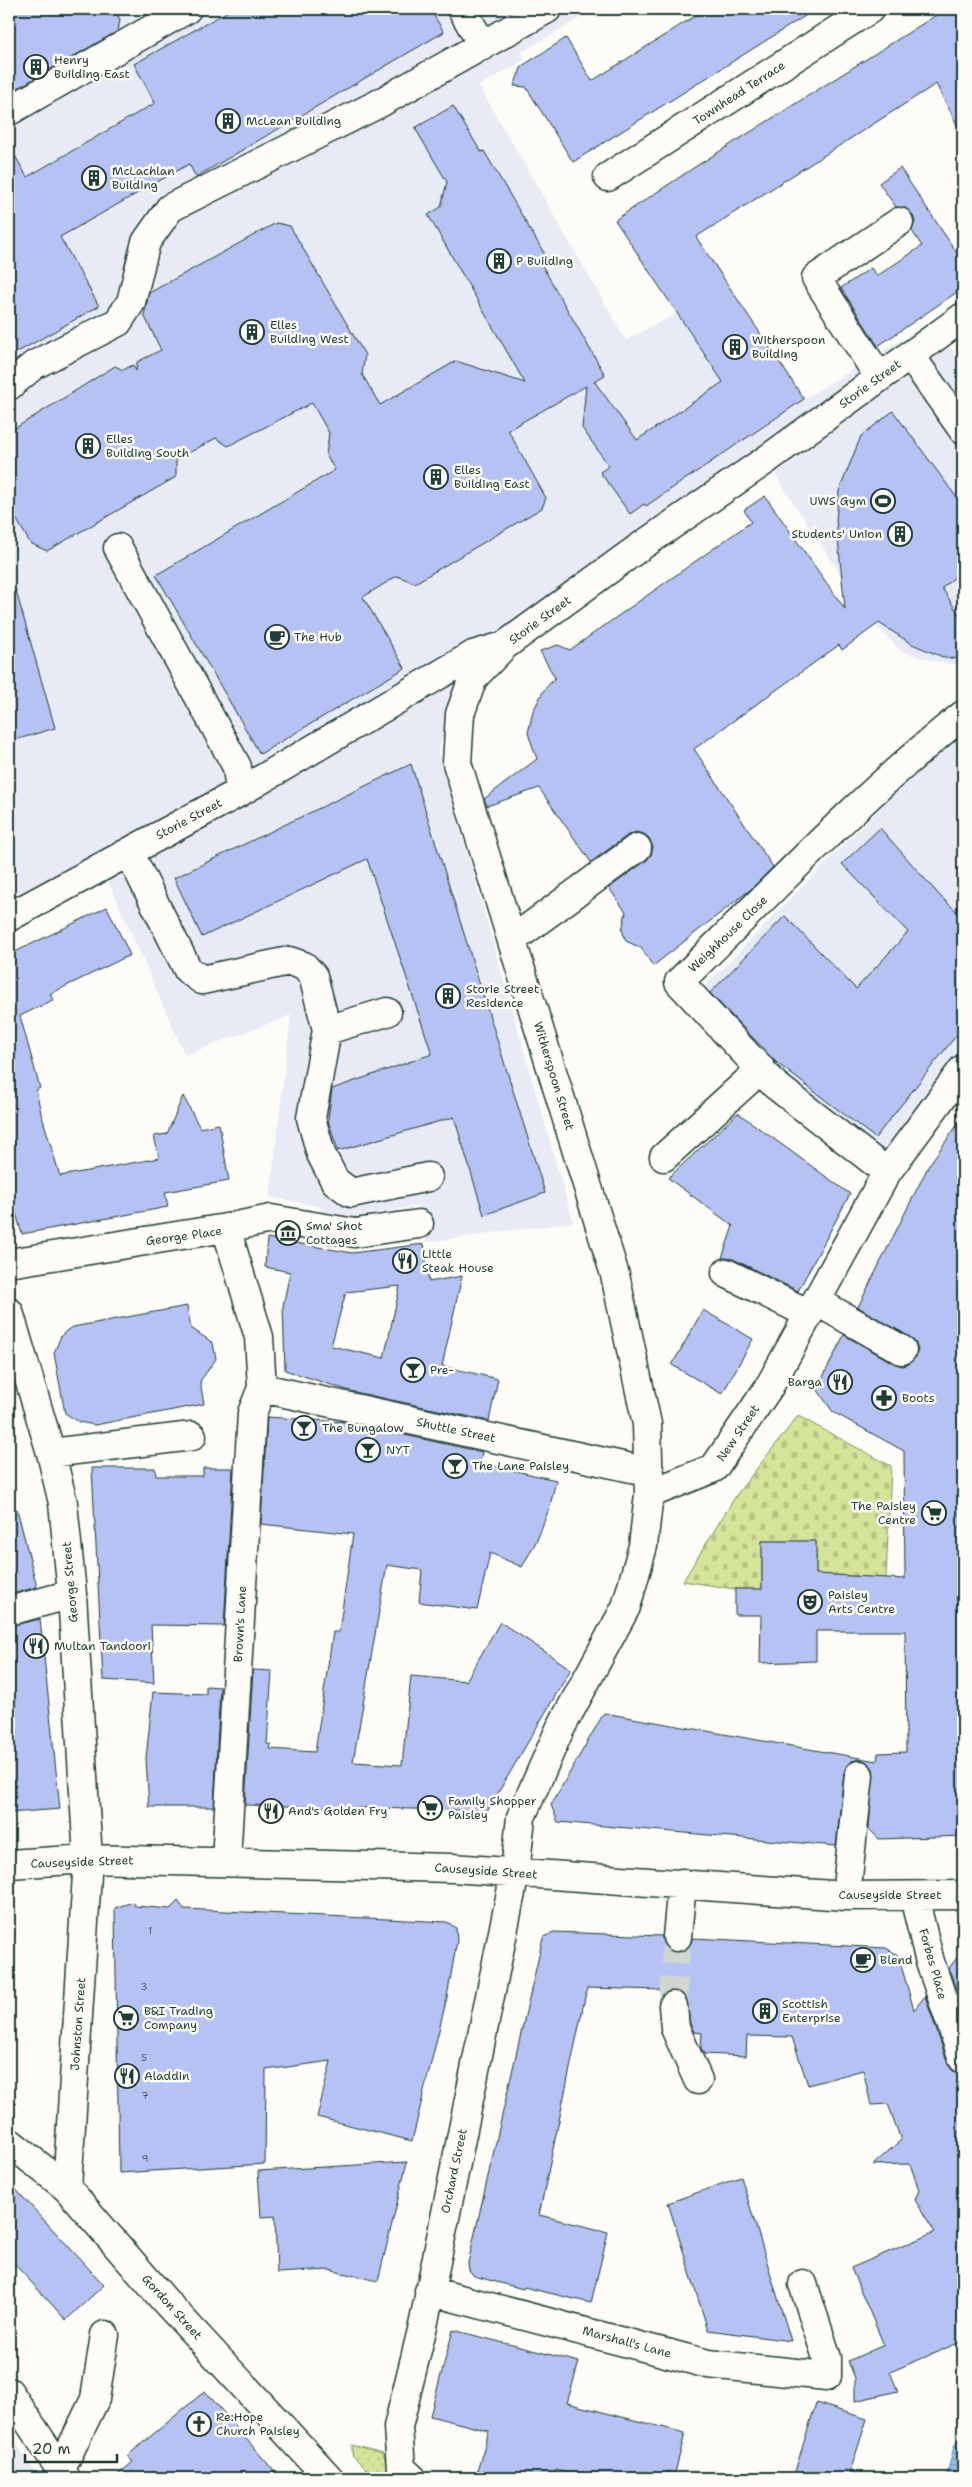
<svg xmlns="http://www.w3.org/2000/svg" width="972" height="2487" viewBox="0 0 972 2487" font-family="'Shantell Sans',sans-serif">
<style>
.built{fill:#e8ebf6}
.grass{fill:url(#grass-dots);stroke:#7a9066}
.cemetery{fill:url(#cemetery-stones);stroke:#7a9066}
.water{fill:url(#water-rules);stroke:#658ca2}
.building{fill:#b6c2f3;stroke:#1f3d34;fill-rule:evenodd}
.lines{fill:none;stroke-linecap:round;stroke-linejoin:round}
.minor-tunnel{stroke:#d1d6d0;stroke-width:28;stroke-dasharray:28 14;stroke-linecap:butt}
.minor-casing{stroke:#1f3d34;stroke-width:31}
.major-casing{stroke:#1f3d34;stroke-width:31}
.minor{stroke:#fdfcf7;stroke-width:28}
.major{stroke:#fdfcf7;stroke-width:28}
.labels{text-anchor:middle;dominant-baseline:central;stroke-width:5;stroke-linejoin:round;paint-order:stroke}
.number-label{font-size:10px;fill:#455e64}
.poi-label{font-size:12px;fill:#1f3d34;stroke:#fdfcf7;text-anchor:start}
.street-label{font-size:12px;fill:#1f3d34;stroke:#fdfcf7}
</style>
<defs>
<pattern id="grass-dots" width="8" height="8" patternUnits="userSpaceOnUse" patternTransform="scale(1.25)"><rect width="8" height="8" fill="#d4e498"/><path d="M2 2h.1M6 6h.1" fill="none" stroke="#b6c484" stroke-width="1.8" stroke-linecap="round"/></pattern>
<pattern id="cemetery-stones" width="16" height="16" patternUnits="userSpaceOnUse" patternTransform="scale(1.25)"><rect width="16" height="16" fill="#d4e498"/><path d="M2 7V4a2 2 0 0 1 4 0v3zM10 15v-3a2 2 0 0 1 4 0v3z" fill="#b6c484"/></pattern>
<pattern id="water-rules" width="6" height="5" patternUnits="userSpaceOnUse" patternTransform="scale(1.25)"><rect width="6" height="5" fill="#93c0ec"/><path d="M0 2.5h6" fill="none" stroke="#779dc0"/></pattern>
</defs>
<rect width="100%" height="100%" fill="#fdfcf7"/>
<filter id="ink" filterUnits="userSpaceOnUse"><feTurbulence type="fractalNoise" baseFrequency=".02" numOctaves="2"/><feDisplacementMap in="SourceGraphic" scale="10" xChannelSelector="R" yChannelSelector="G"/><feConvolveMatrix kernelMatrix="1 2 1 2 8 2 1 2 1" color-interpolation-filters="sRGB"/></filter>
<g filter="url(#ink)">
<path class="built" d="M9,9H595L522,52L525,60L479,86L626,340L677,313L725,281L804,399L934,320L963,368V666L934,661L902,652L870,620L766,460L473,655L438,751L573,1222L426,1242L419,1205L357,1218L343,1225L320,1220L322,1207L270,1197L291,1015L185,1055L102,867L9,906Z
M963,728V1048L878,1160L697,994L941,746Z
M9,2432L36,2473L40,2478H9Z"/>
<path class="grass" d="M352,2445L383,2453L391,2478H375L352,2455Z"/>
<path class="cemetery" d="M798,1416L891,1466L886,1578L816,1574V1541H762V1589H735L683,1581L737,1494Z"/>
<path class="water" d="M963,2430V2478H946L954,2446Z"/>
<path class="building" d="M9,9H114L120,19L118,31L9,93Z
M232,9H430L444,32L196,177L189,164L60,237L99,306L9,357V145L27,177L155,103L134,64Z
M706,9H816L573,162L526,87L514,86L522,66L566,38L592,81Z
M946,9H956L963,20V136L936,84L696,237L804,399L646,506L644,504L630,514L600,472L609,466L582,428L586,386L508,430L546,498L542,508L415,583L397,576L363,597L405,668L260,754L156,575L335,470L326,455L329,433L312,403L228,446L216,438L176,460V477L47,551L30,543L9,506V432L115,366L123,370L133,365L136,371L137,362L161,350L144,315L149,293L276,223L290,226L365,355L362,374L380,405L456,361L525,383L428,215L441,207L447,182L415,128L453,106L481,152L484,151L547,258L540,262L605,375L594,381L637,440L723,382L615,220L698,165Z
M900,168L963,262V288L878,346L841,288L871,268L877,276L922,246L912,231L915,221L912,214L905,208L896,207L879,183Z
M893,411L963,506V570L942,588L963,621V659L945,658L912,644L879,623L842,650L839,645L694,749L773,867L751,889L653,966L641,948L626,941L622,930L626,912L609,888L647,860L651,855L653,847L649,838L644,834L636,832L628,835L591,862L539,788L487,806L484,799L537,759L528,733L533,711L544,690L555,678L540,651L558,645L570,650L751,522L744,510L765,496L845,609L836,520L839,491L861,436Z
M16,591L55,728L15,740L9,720V592Z
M411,764L545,1193L484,1215L454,1117L338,1151L328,1120L332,1089L432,1054L367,859L202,937L174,878Z
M880,828L940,896L963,917V1027L875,1138L777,1063L710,993L785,916L856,989L908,932L842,864Z
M107,907L130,955L50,994L53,1000L20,1016L40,1088L36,1090L41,1113L60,1176L159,1158L154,1136L167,1134L183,1096L200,1128L219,1124L229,1181L165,1192L168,1207L22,1234L9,1189V955Z
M738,1113L850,1194L798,1291L733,1259L722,1258L733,1226L668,1178Z
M963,1117V1836L879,1839L869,1829L873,1769L869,1763L860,1759L852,1761L847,1765L844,1773L836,1846L558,1822L551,1805L604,1713L877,1761L878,1753L906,1752L905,1631H816V1661L760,1663L761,1615H735V1589H762V1541H816V1574L905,1579L904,1451L833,1412L817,1389L844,1335L895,1364L903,1366L909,1364L916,1357L918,1349L915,1342L910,1337L858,1307L929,1165Z
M267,1238L352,1253L424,1244L429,1282L462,1276L442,1366L498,1379L489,1421L350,1391L285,1370L283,1306L290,1272L265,1267ZM400,1286L384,1358L331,1346L346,1292Z
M187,1306L191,1328L213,1343L216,1359L200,1381L204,1404L95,1425L79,1422L65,1413L54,1353L61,1336L66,1331L73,1327Z
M703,1310L753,1339L722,1394L672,1365Z
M267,1417L345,1422L482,1452L480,1463L556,1480L550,1506L537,1540L522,1567L490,1553L477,1610L419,1602L422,1570L387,1565L353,1762L402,1765L411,1676L466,1681L500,1622L571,1669L485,1815L454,1810L245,1805L253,1670L272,1671L267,1744L271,1745L270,1749L315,1752L333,1632H339L353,1534L261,1524Z
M92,1468H155L156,1476H203V1468H233L224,1626L151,1625L154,1683L103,1680Z
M17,1509L37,1587L9,1595V1510Z
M40,1619L60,1809L9,1813V1626Z
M206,1686L220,1687L214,1807H149L146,1758L153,1692L206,1694Z
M178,1901L184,1909L447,1922L456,1928L457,1941L447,1997L412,2141L317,2117L331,2061L266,2070L265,2164L119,2173L115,1908L133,1902L135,1906L170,1909Z
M553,1932L662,1936L663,1944L668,1949L676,1953L684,1951L689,1946L693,1938L886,1948L898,1955L914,2010L925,1996L948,2064L953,2071L963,2074V2341L890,2372L898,2391L855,2401V2378L848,2361L884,2345L851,2268L935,2232L915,2200L919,2190L910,2164L873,2165L901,2140L888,2104L871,2105L863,2070L808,2085L792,2037L747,2036L746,2056L704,2054L701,2048L702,2033L694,2032L690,2024L686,1997L680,1992L672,1990L663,1994V1990L587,1988L539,2215L608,2232L591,2303L524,2287L523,2289L474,2276L469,2270L468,2263L543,1938Z
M963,1950V2011L949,1968Z
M407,2162L378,2281L329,2270L277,2273L275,2216L261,2217L258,2171Z
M741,2177L791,2341L708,2330L668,2203Z
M9,2182L104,2285L66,2320L9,2258Z
M453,2330L579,2362L567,2403L685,2433L675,2473L668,2471L666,2478H588L556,2470L553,2478H475L489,2431L430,2416Z
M205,2391L280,2478H114L133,2462L127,2456Z
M816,2403L867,2419L848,2478H793Z"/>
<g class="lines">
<path class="minor-tunnel" d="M673,2006L677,1937"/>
<defs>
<path id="minor" d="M462,9L483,46
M9,111L187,9
M608,177L870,9
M910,355L963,430
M879,377L816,278L899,222
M9,386L34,365L118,322L131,302L146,242L170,208L378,104L547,9
M118,548L237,767L240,792
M129,852L188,970L202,980L289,961L304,966L313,976L327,1030L387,1012
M9,917L240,792L473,655L504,646L637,549L766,460L963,317
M512,940L637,848
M327,1030L311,1118L321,1154L335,1181L351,1193L428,1177
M664,1157L761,1069
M887,1172L775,1085L679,982C771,892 863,794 963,715
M226,1228L271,1219L355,1233L419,1224
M9,1263L226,1228L259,1337L262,1388L252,1413L226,1861
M726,1273L809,1314
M816,1301L902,1350
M9,1312L51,1453L63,1503L72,1594L88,1859L67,2188
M262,1388L650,1472
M51,1453L192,1436
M649,1494L714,1468L769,1387L887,1172L963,1069
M9,1611L72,1594
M9,1864L88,1859L452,1868L846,1896L963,1895
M846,1896L859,1775
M914,1897L930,1962L963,2059
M677,1937L682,1883
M673,2006L675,2028L698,2080
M429,2291L708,2364L827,2376V2358L803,2284
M60,2471L95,2399L105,2335
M412,2478L401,2468L398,2427L423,2326L515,1873L521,1817L560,1729L626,1607L643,1546L649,1494L647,1424L615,1275L457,763L460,714L473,678L504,646"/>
<path id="major" d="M9,2142L67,2188L165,2301L329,2478
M9,2392L66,2478"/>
</defs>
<use href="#minor" class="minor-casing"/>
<use href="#major" class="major-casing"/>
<use href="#minor" class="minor"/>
<use href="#major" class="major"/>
</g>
</g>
<defs>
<symbol id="building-ring" viewBox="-11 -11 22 22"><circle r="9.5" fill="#fdfcf7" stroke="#1f3d34" stroke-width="1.5"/><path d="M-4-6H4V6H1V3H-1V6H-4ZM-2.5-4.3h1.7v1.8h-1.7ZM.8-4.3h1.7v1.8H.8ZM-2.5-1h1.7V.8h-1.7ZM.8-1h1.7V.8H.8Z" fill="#1f3d34"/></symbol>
<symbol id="stadium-ring" viewBox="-11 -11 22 22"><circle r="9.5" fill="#fdfcf7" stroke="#1f3d34" stroke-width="1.5"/><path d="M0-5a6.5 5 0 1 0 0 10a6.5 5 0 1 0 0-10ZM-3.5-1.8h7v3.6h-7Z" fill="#1f3d34"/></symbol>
<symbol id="cafe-ring" viewBox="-11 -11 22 22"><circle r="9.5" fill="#fdfcf7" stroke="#1f3d34" stroke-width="1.5"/><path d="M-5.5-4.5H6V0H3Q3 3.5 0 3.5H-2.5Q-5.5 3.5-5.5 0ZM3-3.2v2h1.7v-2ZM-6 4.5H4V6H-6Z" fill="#1f3d34"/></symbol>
<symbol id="museum-ring" viewBox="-11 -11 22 22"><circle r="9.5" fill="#fdfcf7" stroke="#1f3d34" stroke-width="1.5"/><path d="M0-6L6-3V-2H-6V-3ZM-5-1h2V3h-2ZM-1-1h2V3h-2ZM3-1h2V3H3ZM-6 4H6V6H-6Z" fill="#1f3d34"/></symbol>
<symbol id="restaurant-ring" viewBox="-11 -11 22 22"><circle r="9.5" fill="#fdfcf7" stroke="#1f3d34" stroke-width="1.5"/><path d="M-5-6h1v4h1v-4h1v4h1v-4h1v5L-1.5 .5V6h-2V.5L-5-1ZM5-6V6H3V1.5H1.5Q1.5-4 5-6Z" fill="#1f3d34"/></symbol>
<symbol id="bar-ring" viewBox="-11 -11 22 22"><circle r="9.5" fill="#fdfcf7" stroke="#1f3d34" stroke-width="1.5"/><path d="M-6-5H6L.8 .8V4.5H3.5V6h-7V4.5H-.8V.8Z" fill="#1f3d34"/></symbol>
<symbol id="pharmacy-ring" viewBox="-11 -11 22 22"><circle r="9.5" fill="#fdfcf7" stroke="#1f3d34" stroke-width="1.5"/><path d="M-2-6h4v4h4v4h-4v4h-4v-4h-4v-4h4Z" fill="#1f3d34"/></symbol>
<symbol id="supermarket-ring" viewBox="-11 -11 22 22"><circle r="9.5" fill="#fdfcf7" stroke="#1f3d34" stroke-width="1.5"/><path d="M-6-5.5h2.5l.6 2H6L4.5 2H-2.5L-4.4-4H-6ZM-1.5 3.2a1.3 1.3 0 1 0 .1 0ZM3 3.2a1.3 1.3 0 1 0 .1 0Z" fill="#1f3d34"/></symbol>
<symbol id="theatre-ring" viewBox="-11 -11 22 22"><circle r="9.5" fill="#fdfcf7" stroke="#1f3d34" stroke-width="1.5"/><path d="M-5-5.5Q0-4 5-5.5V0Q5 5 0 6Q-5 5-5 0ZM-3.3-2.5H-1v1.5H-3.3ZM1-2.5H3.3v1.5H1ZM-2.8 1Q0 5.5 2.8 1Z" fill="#1f3d34"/></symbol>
<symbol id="church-ring" viewBox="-11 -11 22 22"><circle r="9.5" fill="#fdfcf7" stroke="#1f3d34" stroke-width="1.5"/><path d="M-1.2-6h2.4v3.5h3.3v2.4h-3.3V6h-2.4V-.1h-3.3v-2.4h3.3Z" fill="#1f3d34"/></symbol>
</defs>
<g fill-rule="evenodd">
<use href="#building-ring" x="22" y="53" width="28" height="28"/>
<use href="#building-ring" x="214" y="107" width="28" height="28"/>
<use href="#building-ring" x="80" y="164" width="28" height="28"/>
<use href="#building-ring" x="485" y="247" width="28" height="28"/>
<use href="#building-ring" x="238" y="318" width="28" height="28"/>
<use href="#building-ring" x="721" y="333" width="28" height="28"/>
<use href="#building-ring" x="74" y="432" width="28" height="28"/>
<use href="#building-ring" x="422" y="463" width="28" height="28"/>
<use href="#stadium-ring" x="869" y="487" width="28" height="28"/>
<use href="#building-ring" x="886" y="520" width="28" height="28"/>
<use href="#cafe-ring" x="263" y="623" width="28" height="28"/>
<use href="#building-ring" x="434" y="982" width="28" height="28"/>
<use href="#museum-ring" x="274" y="1219" width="28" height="28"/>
<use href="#restaurant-ring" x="391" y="1247" width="28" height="28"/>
<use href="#bar-ring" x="399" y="1356" width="28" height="28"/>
<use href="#restaurant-ring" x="826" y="1368" width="28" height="28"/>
<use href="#pharmacy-ring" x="870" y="1384" width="28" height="28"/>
<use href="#bar-ring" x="290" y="1414" width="28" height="28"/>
<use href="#bar-ring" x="354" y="1436" width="28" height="28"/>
<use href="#bar-ring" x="441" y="1452" width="28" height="28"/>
<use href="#supermarket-ring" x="920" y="1499" width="28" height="28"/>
<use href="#theatre-ring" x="796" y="1588" width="28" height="28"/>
<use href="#restaurant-ring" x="22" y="1632" width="28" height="28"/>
<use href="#supermarket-ring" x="416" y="1794" width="28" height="28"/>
<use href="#restaurant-ring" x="257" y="1797" width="28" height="28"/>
<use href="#cafe-ring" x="849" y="1946" width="28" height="28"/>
<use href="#building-ring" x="751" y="1997" width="28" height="28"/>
<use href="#supermarket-ring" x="112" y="2004" width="28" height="28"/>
<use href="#restaurant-ring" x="113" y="2062" width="28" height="28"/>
<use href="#church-ring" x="185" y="2410" width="28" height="28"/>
</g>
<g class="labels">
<g class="number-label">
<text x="150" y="1930">1</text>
<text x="144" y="1986">3</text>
<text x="144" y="2057">5</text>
<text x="145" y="2095">7</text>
<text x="145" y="2158">9</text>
</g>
<g class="poi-label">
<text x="54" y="60">Henry<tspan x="54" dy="14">Building East</tspan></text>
<text x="246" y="121">McLean Building</text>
<text x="112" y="171">McLachlan<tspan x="112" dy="14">Building</tspan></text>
<text x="516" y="261">P Building</text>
<text x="270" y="325">Elles<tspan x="270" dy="14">Building West</tspan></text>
<text x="752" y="340">Witherspoon<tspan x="752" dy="14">Building</tspan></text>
<text x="106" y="439">Elles<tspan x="106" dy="14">Building South</tspan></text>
<text x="454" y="470">Elles<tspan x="454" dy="14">Building East</tspan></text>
<text x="866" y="501" text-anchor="end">UWS Gym</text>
<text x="882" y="534" text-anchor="end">Students' Union</text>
<text x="294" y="637">The Hub</text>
<text x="466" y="989">Storie Street<tspan x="466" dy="14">Residence</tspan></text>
<text x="306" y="1226">Sma' Shot<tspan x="306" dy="14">Cottages</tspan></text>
<text x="422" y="1254">Little<tspan x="422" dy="14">Steak House</tspan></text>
<text x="430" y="1370">Pre-</text>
<text x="822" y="1382" text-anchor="end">Barga</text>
<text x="902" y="1398">Boots</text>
<text x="322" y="1428">The Bungalow</text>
<text x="386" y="1450">NYT</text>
<text x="472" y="1466">The Lane Paisley</text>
<text x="916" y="1506" text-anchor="end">The Paisley<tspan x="916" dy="14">Centre</tspan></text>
<text x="828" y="1595">Paisley<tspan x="828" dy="14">Arts Centre</tspan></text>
<text x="54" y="1646">Multan Tandoori</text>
<text x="448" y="1801">Family Shopper<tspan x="448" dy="14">Paisley</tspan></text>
<text x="288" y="1811">And's Golden Fry</text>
<text x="880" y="1960">Blend</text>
<text x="782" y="2004">Scottish<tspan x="782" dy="14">Enterprise</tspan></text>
<text x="144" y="2011">B&amp;I Trading<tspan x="144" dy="14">Company</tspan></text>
<text x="144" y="2076">Aladdin</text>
<text x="216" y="2417">Re:Hope<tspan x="216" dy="14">Church Paisley</tspan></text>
</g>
<g class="street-label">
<text transform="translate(739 93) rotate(-33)">Townhead Terrace</text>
<text transform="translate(870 384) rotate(-36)">Storie Street</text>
<text transform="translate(540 620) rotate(-36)">Storie Street</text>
<text transform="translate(189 819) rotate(-28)">Storie Street</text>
<text transform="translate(728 934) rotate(-44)">Weighhouse Close</text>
<text transform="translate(554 1076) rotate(73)">Witherspoon Street</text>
<text transform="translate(184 1236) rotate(-8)">George Place</text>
<text transform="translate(456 1430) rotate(12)">Shuttle Street</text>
<text transform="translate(738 1433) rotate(-56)">New Street</text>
<text transform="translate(70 1582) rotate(-95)">George Street</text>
<text transform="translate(240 1624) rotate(-87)">Brown's Lane</text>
<text transform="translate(82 1862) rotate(-2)">Causeyside Street</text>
<text transform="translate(486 1871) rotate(4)">Causeyside Street</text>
<text x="890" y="1895">Causeyside Street</text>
<text transform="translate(933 1964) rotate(74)">Forbes Place</text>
<text transform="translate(78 2024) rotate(-86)">Johnston Street</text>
<text transform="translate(454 2171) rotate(-78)">Orchard Street</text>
<text transform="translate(172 2307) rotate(48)">Gordon Street</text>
<text transform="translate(627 2342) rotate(15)">Marshall's Lane</text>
</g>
</g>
<rect width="972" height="2487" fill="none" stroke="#fdfcf7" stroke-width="30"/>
<rect x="15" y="15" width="942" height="2457" fill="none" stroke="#1f3d34" stroke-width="2" filter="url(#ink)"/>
<path d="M25 2454v8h92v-8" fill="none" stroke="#1f3d34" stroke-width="2.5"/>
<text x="32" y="2454" font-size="15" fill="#1f3d34" stroke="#fdfcf7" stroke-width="4" paint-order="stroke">20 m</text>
</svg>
